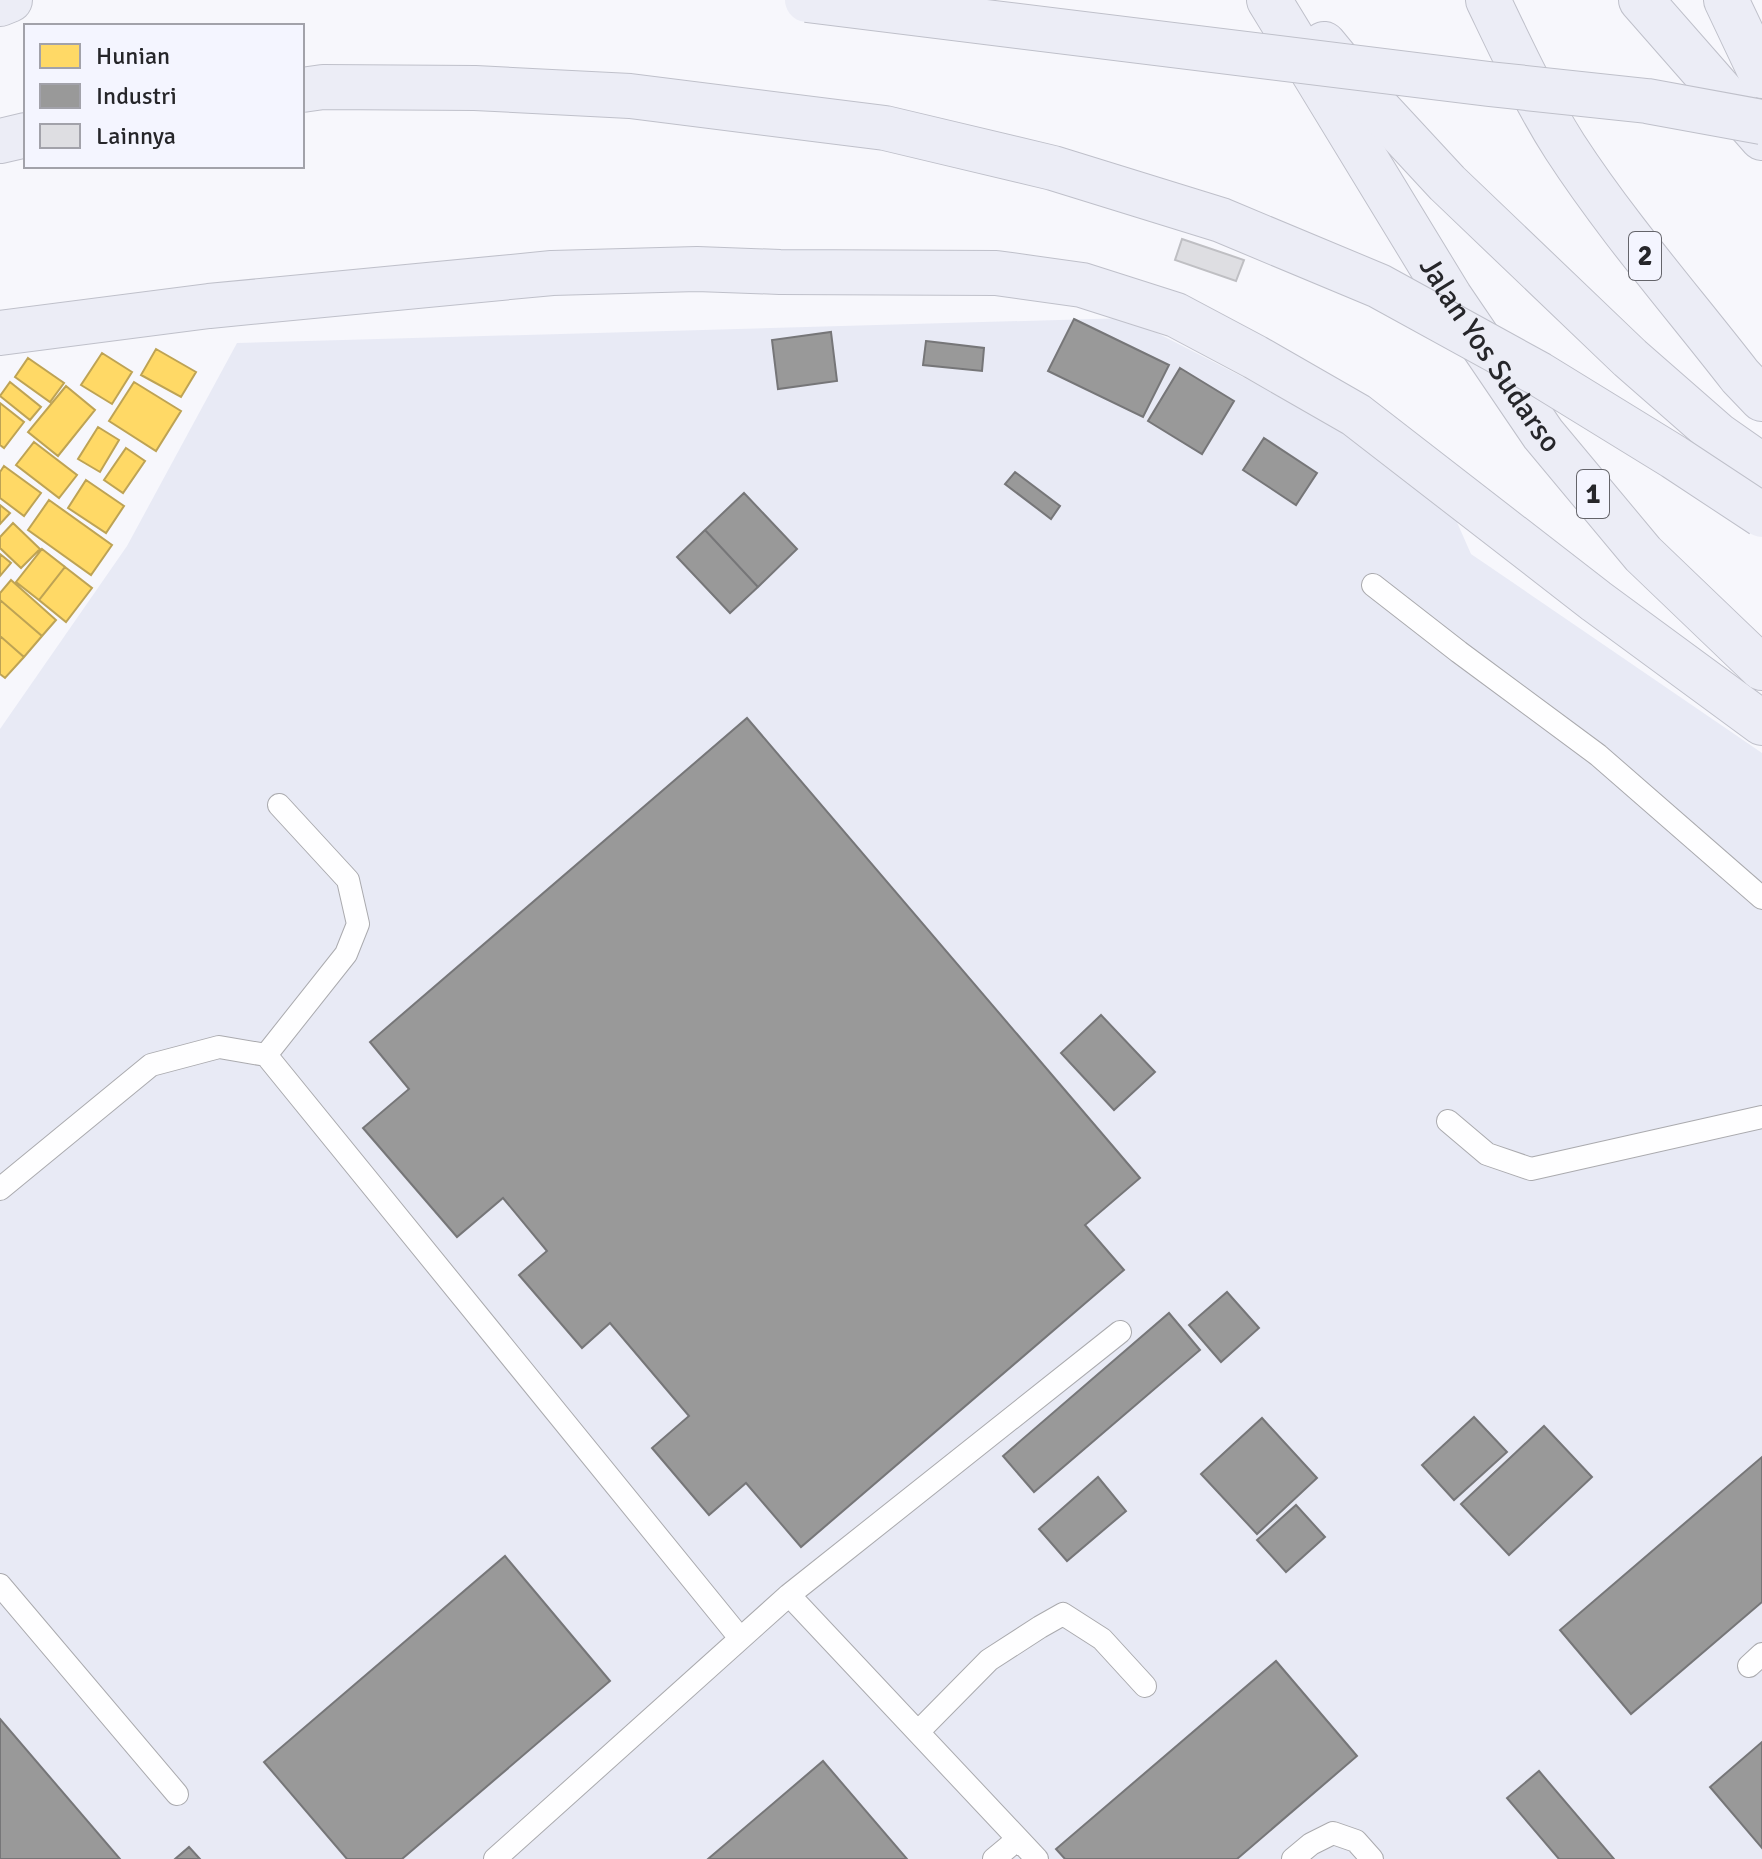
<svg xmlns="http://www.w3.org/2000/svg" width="1762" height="1859" viewBox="0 0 1762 1859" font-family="Signika,sans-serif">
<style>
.built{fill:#e8eaf5}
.homes{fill:#ffd966;stroke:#bea354;stroke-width:2}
.industry{fill:#999;stroke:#767678;stroke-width:2}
.building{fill:#dedee2;stroke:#bfbfc3;stroke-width:2}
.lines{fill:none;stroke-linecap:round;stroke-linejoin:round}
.lane-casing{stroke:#aaaaae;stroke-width:24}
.highway-casing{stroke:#bfc0ca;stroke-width:46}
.lane{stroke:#fefeff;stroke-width:22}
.highway{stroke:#ecedf6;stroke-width:44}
.highway-bridge-casing{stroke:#bfc0ca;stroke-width:46;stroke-linecap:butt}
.highway-bridge{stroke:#ecedf6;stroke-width:44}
.labels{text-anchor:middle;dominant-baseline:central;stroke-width:8;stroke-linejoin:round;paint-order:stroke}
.shield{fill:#f4f5ff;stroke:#64646a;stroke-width:2}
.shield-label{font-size:28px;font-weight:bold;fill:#26262a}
.street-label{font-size:30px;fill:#26262a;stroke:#f4f5ff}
</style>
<rect width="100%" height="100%" fill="#f7f7fc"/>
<path class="built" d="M1128,318L1437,477L1471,554L1762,753V1859H0V729L127,546L237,343Z"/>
<path class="homes" d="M156,349L196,372L181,397L141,375Z
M102,353L132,372L112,404L81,385Z
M28,358L64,383L50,402L15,377Z
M10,382L41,407L30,420L0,396Z
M134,382L181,411L156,451L109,421Z
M66,386L95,410L58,456L28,432Z
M0,403L24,422L4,448L0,445Z
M98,427L119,440L100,472L78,459Z
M34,442L77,475L59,498L16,465Z
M126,448L145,461L123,493L104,480Z
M4,466L41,493L24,516L0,498V472Z
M86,480L124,506L106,533L68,508Z
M49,500L112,545L91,575L28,530Z
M0,505L10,513L0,524Z
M13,523L40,549L21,568L0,548V537Z
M42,549L65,567L39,600L16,582Z
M0,554L11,563L0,576Z
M65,567L92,588L66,622L39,600Z
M11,580L56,620L42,636L0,600V593Z
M0,600L42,636L24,657L0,636Z
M0,636L24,657L5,678L0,674Z"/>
<path class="industry" d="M1074,319L1169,365L1143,417L1048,371Z
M831,332L837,381L778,389L772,340Z
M926,341L984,348L982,371L923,365Z
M1180,368L1234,401L1202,454L1148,421Z
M1264,438L1317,473L1296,505L1243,470Z
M1015,472L1060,506L1051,519L1005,484Z
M744,493L797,549L758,587L705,530Z
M705,530L758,587L730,613L677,557Z
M747,718L1140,1178L1085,1225L1124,1270L801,1547L746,1483L709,1515L652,1448L689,1416L610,1323L582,1348L519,1275L547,1251L503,1198L457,1237L363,1128L409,1089L370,1042Z
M1101,1015L1155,1072L1114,1110L1061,1053Z
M1227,1292L1259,1328L1221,1362L1189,1325Z
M1169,1313L1200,1350L1034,1492L1003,1456Z
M1474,1417L1507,1452L1454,1500L1422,1465Z
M1262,1418L1317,1478L1257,1534L1201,1474Z
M1544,1426L1592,1477L1509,1555L1461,1504Z
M1762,1457V1602L1631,1714L1560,1630Z
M1098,1477L1126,1511L1067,1561L1039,1529Z
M1296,1505L1325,1537L1286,1572L1257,1540Z
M505,1556L610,1681L402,1859H347L264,1762Z
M1276,1661L1357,1756L1237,1859H1065L1056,1849Z
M0,1719L120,1859H0Z
M1762,1742V1848L1710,1787Z
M823,1761L907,1859H708Z
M1539,1771L1614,1859H1559L1507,1798Z
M189,1847L200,1859H175Z"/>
<path class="building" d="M1182,239L1244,260L1236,281L1175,260Z"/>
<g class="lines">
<defs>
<path id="lane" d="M1373,585L1459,652L1598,755L1762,898
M266,1055L346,954L358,924L348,880L279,805
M1448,1121L1487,1154L1531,1169L1762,1117
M0,1189L151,1065L219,1047L266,1055L740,1638
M0,1585L177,1794
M789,1595L1037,1859
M1749,1666L1762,1654
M918,1732L989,1660L1040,1627L1063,1614L1102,1639L1145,1686
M495,1859L789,1595L1120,1332
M994,1859L1018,1839
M1293,1859L1311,1844L1333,1833L1356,1841L1372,1859"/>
<g id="highway">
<path id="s1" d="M1269,0L1450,297L1543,434L1643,554L1762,668"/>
<path d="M1488,0C1512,50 1535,100 1565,147C1617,227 1681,300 1740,376L1762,399"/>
<path d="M1641,0L1762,138"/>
<path d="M1726,0L1762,76"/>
<path d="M0,4L10,0"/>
<path d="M1324,44L1371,101L1447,183L1630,358L1718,435L1762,466"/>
<path d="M0,141L26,135"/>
<path d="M0,333L209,306L552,273L697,269L780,272L996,273L1082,285L1176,315L1255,357L1356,415L1596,601L1762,723"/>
</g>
</defs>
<use href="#lane" class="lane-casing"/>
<use href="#highway" class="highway-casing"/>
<use href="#lane" class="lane"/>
<use href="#highway" class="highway"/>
<defs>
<path id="highway-bridge" d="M807,0L1489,84L1647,101L1762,122
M302,90L323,87L475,88L630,96L885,128L1053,168L1221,220L1379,286L1539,374L1674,457L1762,515"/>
</defs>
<use href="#highway-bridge" class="highway-bridge-casing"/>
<use href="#highway-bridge" class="highway-bridge"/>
</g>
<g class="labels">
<g class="shield">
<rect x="1629" y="232" width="32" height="48" rx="6"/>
<rect x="1577" y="470" width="32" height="48" rx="6"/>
</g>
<g class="shield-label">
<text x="1645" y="256">2</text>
<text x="1593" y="494">1</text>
</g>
<g class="street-label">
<text stroke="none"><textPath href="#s1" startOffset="418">Jalan Yos Sudarso</textPath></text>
</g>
</g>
<rect x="24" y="24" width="280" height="144" fill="#f4f5ff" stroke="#a2a2aa" stroke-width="2"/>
<rect x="40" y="44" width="40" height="24" fill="#ffd966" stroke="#a2a2aa" stroke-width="2"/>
<text x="96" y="64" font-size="24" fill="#26262a">Hunian</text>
<rect x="40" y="84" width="40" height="24" fill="#999999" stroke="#a2a2aa" stroke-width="2"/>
<text x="96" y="104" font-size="24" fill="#26262a">Industri</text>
<rect x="40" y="124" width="40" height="24" fill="#dedee2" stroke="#a2a2aa" stroke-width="2"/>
<text x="96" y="144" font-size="24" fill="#26262a">Lainnya</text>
</svg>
